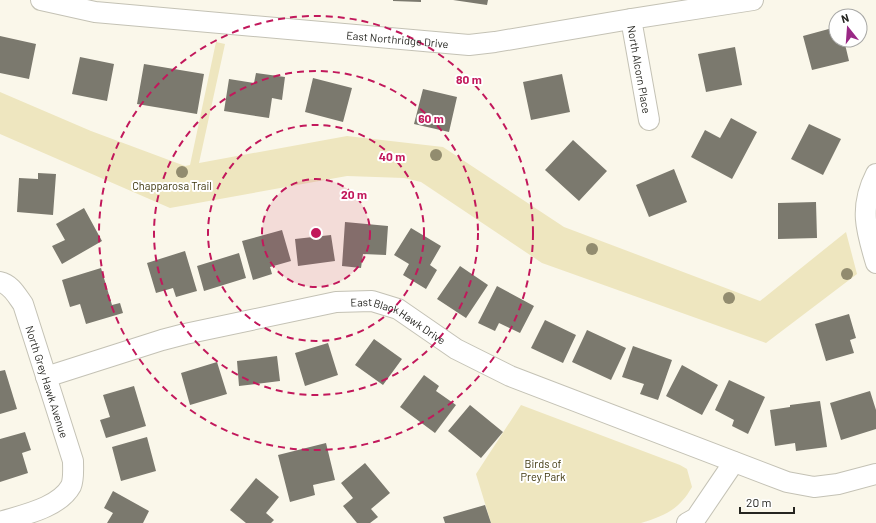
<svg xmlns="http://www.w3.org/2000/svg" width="876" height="523" viewBox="0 0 876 523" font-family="Barlow,sans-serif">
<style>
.green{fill:#eee6bf}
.building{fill:#7b796e}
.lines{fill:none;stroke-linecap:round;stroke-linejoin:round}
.street-casing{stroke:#c4c2b5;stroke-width:22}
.street{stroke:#fff;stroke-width:20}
.tree{fill:#928c6f}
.ring{fill:none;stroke:#c2185b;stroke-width:2;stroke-dasharray:7 5}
.labels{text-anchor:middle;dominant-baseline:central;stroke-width:4;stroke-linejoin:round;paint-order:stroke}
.street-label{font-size:11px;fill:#252520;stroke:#fff}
.park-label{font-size:11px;fill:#3d350b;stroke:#fff}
.centre{fill:#c2185b;stroke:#fff;stroke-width:2}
.ring-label{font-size:12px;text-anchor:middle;font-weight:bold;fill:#c2185b;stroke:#fff;stroke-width:4;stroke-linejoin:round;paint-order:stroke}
</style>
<rect width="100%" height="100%" fill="#faf7ea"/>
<path class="green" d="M216,42L225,44L199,163L347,136L443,147L564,227L760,301L846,232L857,274L766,343L542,263L421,182L404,178L347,176L170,208L0,134V92L91,131L185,166L190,165Z
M521,405L680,465L687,469L692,487C679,510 664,516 641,523H491L476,474Z"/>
<path class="building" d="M393,0H421V2L393,1Z
M453,0H488L487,5Z
M836,27V40H844L849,61L812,70L803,36Z
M0,36L36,44L29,79L0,73Z
M735,47L742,85L706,92L698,54Z
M80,57L114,64L107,101L72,94Z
M144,64L204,74L197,114L137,104Z
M256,73L285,77L282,100L272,98L269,118L224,111L229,79L254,83Z
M562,74L570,112L531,120L523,82Z
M313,78L352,88L343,122L305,112Z
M423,89L457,97L449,132L414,124Z
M731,118L757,132L732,179L691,157L705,130L720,138Z
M809,124L841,139L823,175L791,159Z
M573,140L607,171L579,201L545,170Z
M674,169L687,202L649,217L636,185Z
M38,173L56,174L53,215L17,212L19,178L38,179Z
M816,202L817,238L778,239V203Z
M84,208L102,241L62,264L52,246L65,240L56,224Z
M345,222L388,226L386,255L363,254L361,268L342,266Z
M411,228L441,246L430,265L437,270L426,289L403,275L409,264L394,255Z
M282,230L291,261L270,267L272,274L253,280L242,241Z
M331,235L335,261L298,266L295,239Z
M185,251L197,291L176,297L173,288L156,293L147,263Z
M239,253L246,278L204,291L197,266Z
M460,266L488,285L466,318L437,299Z
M101,268L112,305L120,303L123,313L86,324L80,304L70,307L62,280Z
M497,286L534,306L520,333L499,323L495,331L478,323Z
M849,314L856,338L850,340L854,353L826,361L815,324Z
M545,320L576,335L563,363L531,348Z
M587,330L626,348L611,380L572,362Z
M374,339L402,359L383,385L355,365Z
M328,343L338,375L305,386L295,353Z
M633,346L672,360L658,400L640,394L644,384L622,377Z
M277,356L280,381L239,386L237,361Z
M217,362L227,394L190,405L181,373Z
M682,365L718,385L702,415L666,396Z
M5,370L17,409L0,414V371Z
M424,375L439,386L436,391L456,405L435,433L400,407Z
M729,380L765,397L748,434L732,426L734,420L715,410Z
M134,386L146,426L106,438L100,420L110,417L103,395Z
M870,391L876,410V429L841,440L830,403Z
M820,401L827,447L796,451L795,443L775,446L770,410L790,407V405Z
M470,405L503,432L481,458L448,431Z
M25,432L31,450L22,453L28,473L0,482V439Z
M147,437L156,471L121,481L112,447Z
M326,443L335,480L313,485L315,495L290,502L278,455Z
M365,463L390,493L371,509L378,517L370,523H357L343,506L353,498L341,483Z
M256,478L279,497L266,513L274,520L271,523H246L230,510Z
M113,491L149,511L143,523H107L113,513L104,508Z
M485,505L491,523H445L443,517Z"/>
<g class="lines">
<defs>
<g id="street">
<path id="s1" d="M41,0L95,12L469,45L495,42L631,19L753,0"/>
<path id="s2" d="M631,19L649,120"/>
<path d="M876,174C859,207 866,230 876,263"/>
<path id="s3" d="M0,282C11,284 17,296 23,304L73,461C73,469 74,479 71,486C59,508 22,515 0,522"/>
<path id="s4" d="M46,377L162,340L185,334L336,302L372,301L398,309L456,349L510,376L787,482L814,487L838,484L876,474"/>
<path d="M687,523L696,518L734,462"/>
</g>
</defs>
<use href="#street" class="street-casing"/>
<use href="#street" class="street"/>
</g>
<g class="tree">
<circle cx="436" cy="155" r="6"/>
<circle cx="182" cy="172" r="6"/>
<circle cx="592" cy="249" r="6"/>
<circle cx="847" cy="274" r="6"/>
<circle cx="729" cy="298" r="6"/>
</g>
<circle cx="316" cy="233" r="54" fill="#c2185b" fill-opacity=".12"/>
<g class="ring">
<circle cx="316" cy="233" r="54"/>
<circle cx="316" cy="233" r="108"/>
<circle cx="316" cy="233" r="162"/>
<circle cx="316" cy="233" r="217"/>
</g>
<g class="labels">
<g class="street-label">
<text stroke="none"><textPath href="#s1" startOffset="359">East Northridge Drive</textPath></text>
<text stroke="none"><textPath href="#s2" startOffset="51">North Alcorn Place</textPath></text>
<text stroke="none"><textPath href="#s4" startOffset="367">East Black Hawk Drive</textPath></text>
<text stroke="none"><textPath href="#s3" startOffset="114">North Grey Hawk Avenue</textPath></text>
</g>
<g class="park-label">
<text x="172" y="185">Chapparosa Trail</text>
<text x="543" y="463">Birds of<tspan x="543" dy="13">Prey Park</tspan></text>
</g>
</g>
<circle cx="316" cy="233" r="6" class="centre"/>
<g class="ring-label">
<text x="469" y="84">80 m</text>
<text x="431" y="123">60 m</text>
<text x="392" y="161">40 m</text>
<text x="354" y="199">20 m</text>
</g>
<g transform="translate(848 28) rotate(343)"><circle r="19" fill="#ffffff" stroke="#a8a8a6"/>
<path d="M0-3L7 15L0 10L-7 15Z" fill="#9a2885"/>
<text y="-6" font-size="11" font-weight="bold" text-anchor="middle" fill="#252520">N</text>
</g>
<path d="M740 507v6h54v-6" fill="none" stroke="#252520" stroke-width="2"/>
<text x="746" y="507" font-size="12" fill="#252520" stroke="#ffffff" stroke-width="3" paint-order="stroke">20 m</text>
</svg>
